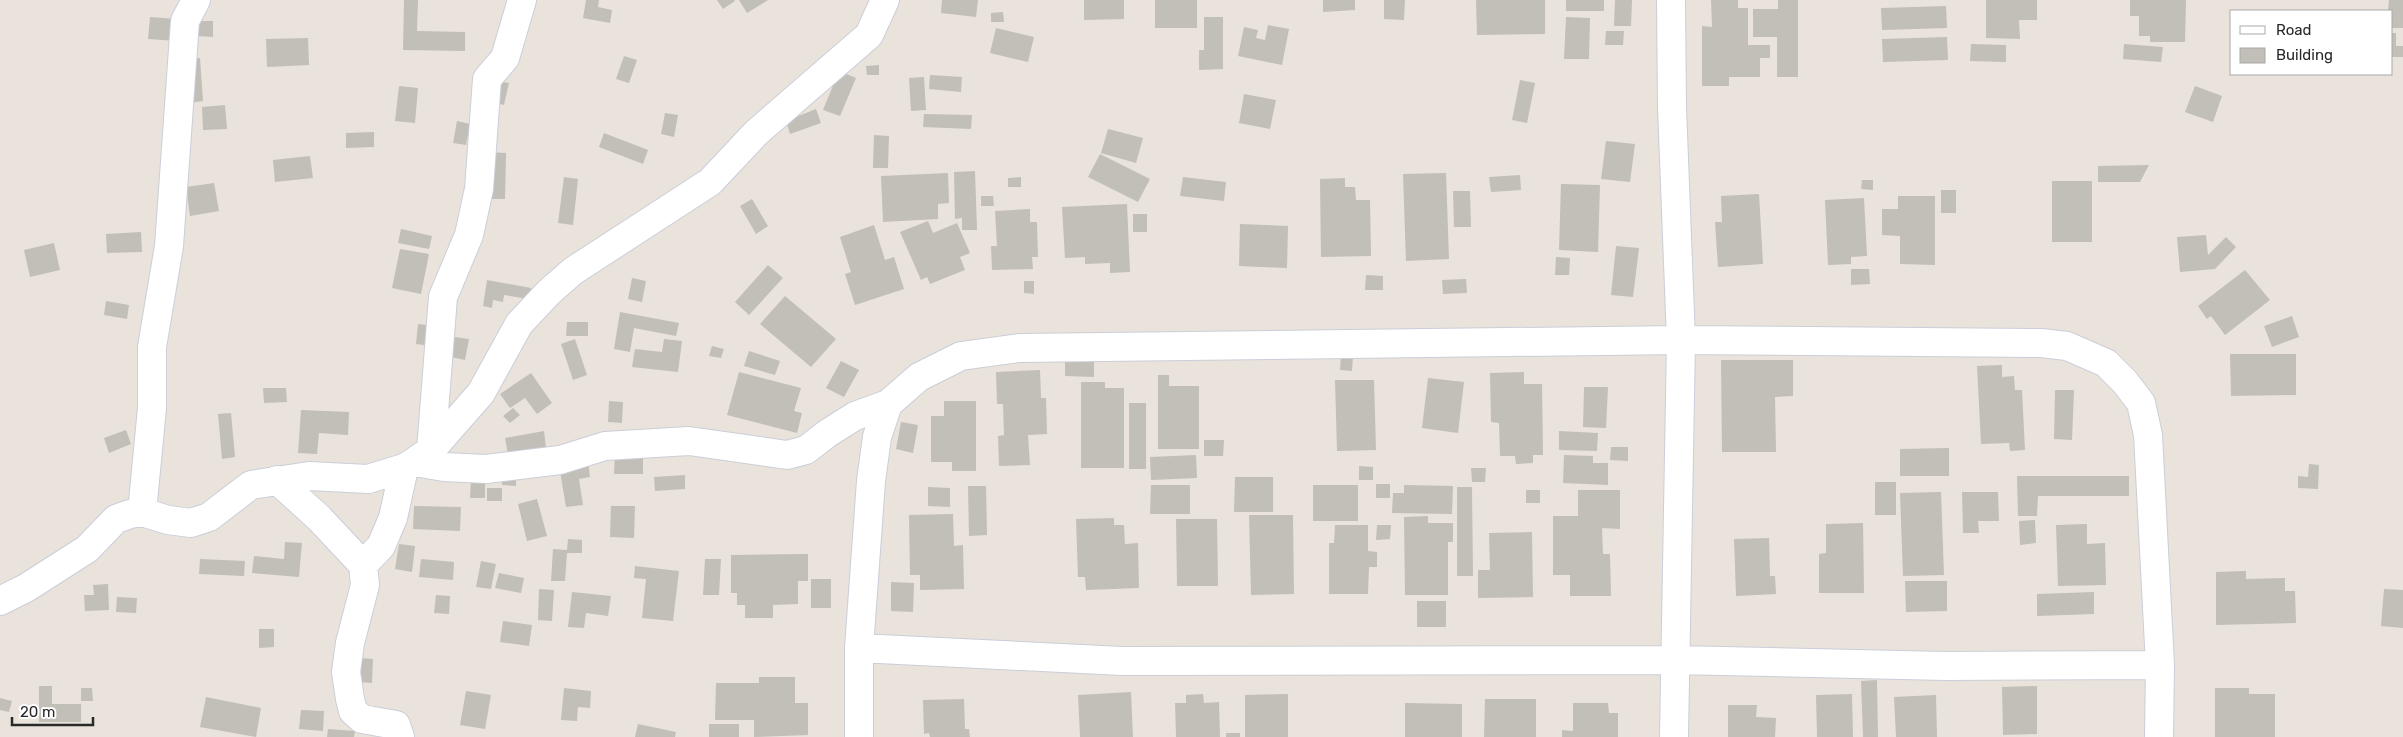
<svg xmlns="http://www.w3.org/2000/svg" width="2403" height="737" viewBox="0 0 2403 737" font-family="Rubik,sans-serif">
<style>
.building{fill:#c2beb8}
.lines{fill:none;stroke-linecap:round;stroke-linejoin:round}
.minor-casing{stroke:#cbced9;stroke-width:30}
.minor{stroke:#fff;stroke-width:28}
</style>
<rect width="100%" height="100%" fill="#e9e3dc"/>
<path class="building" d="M404,0H418L417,31L465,32V51L403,50Z
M586,0H599L598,7L612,10L610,23L583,18Z
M717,0H734L735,1L723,9Z
M739,0H768L747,13Z
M942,0H978L976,17L941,13Z
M1084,0H1124V19L1084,20Z
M1155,0H1197V28H1155Z
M1323,0H1355V10L1323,12Z
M1384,0H1405L1404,20L1384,19Z
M1476,0H1545V34L1477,35Z
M1566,0H1604V11H1566Z
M1615,0H1632L1631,26H1614Z
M1711,0H1738V8H1748V45H1770V58H1760V77H1729V86H1702V26L1712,27Z
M1778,0H1798V77H1777V37H1753V9H1778Z
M1986,0H2037V20H2019L2020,39L1986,38Z
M2130,0H2186L2185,42H2150V36H2139V16H2130Z
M2389,0H2403V28H2392V11H2388Z
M1946,6L1947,28L1882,30L1881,8Z
M1003,12L1004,22H991V13Z
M150,17L177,19L176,41L148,39Z
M1204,17H1223V69L1199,70V50H1204Z
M1566,17L1590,18L1589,59H1564Z
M196,21H213V37L196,36Z
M1268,25L1289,29L1282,65L1238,56L1244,27L1258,30L1256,38L1265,40Z
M996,28L1034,37L1028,62L990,53Z
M1606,31H1624L1623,45H1605Z
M2392,33H2396V46H2403V57H2392Z
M1947,37L1948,60L1883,62L1882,39Z
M308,38L309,65L267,67L266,39Z
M1971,44L2006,45V62L1970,61Z
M2124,44L2163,47L2161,62L2123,59Z
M624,56L637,60L629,83L616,79Z
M200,58L203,101L189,103L185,59Z
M879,65V75H867L866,66Z
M839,71L856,78L840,116L823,110Z
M930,75L962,77L961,92L929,89Z
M924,77L926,110L911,111L909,78Z
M1520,80L1535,83L1527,123L1512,120Z
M496,81L509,83L504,105L492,102Z
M399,86L418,88L415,123L395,121Z
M2195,86L2222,96L2213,122L2185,112Z
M1244,94L1276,100L1270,129L1239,123Z
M225,105L227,129L203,130L202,107Z
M816,109L821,123L790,134L786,121Z
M665,113L678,115L674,137L661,134Z
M924,114L972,115L971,129L923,127Z
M457,121L470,124L466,145L453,143Z
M1108,129L1143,138L1136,163L1101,153Z
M374,132V147L346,148V133Z
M604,133L648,150L643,164L599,147Z
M874,135L889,136L888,168H873Z
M1606,141L1635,144L1630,182L1601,179Z
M487,152L506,153L505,199H486Z
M1100,154L1150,179L1138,202L1088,177Z
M310,156L313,178L275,182L273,160Z
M2149,165L2140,182H2098V166Z
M975,171L977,230H962V218L955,219L954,172Z
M948,173L949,203L938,204V219L883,222L881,176Z
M1446,173L1449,259L1406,261L1403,174Z
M1520,175L1521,190L1491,192L1489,177Z
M564,177L578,179L573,225L558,223Z
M1021,177V187H1008V178Z
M1183,177L1226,182L1224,201L1180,196Z
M1345,178V187H1355L1356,200H1370L1371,256L1321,257L1320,179Z
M1862,180H1873V190L1861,189Z
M2052,181H2092V242H2052Z
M214,183L219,211L190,216L186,187Z
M1561,184L1600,185L1598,252L1559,250Z
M1941,190H1956V213H1941Z
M1453,191H1470L1471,227H1454Z
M1759,194L1763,264L1718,267L1715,222H1722L1721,196Z
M981,196H993L994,206H981Z
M1898,196H1935V265L1900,264V236L1882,235V209H1898Z
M1864,198L1867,256L1851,257V264L1828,265L1825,200Z
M752,199L768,226L756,234L740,206Z
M1127,204L1130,272L1110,273V263L1085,264V257L1065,258L1062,207Z
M1030,209V222H1037L1038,257H1032L1033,269L992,270L991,246H997L995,211Z
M1133,214H1147V232H1133Z
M928,221L933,233L957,223L970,253L960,257L965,270L930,284L927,277L921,280L900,232Z
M1240,224L1288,226L1287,268L1239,266Z
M874,225L885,260L894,257L904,289L855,305L845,274L851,272L840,237Z
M401,229L432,236L429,249L398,243Z
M141,232L142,252L107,253L106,234Z
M2206,235L2208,255L2226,237L2236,247L2215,269L2180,272L2177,237Z
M54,243L60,270L30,277L24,250Z
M1616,246L1639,248L1633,297L1611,295Z
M400,249L429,254L421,294L392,288Z
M1556,257L1570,258L1569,275H1555Z
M768,265L783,278L749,315L735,302Z
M1851,269H1869L1870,284L1851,285Z
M2245,270L2270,300L2225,335L2211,316L2207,319L2198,306Z
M1366,275L1383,276V290H1365Z
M632,278L646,281L642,302L628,299Z
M1466,279L1467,293L1443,294L1442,280Z
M487,280L531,288L529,299L504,295L503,302L493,300L492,308L483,306Z
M1024,281H1034V294L1024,293Z
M785,296L836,339L811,367L760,324Z
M106,301L129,305L127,319L104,315Z
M620,312L679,323L676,336L634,328L630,352L614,349Z
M2292,316L2299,337L2272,347L2264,326Z
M567,322H588V336H566Z
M418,324L434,326L432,346L416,344Z
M455,337L469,339L465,360L451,357Z
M575,339L587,375L573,380L561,344Z
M664,339L682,341L678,372L632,367L635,349L662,352Z
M712,346L724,349L721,358L709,356Z
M749,351L780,361L775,375L744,366Z
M2230,354H2296V395L2231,396Z
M1341,356H1353L1352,371L1340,370Z
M1065,358L1094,359V377L1065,376Z
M1721,360H1793V396L1775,397L1776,452H1722Z
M841,361L859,370L844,397L826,388Z
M2002,365V377L2014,376L2015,390H2022L2025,450L2010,451L2009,443L1981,444L1977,366Z
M1040,370L1041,398H1046L1047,434L1028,435L1030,465L999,466L998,436L1004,435L1003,404H997L996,372Z
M739,372L801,388L794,411L802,413L797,433L727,415Z
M1524,372V384H1542L1543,455H1533V463L1516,464L1515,456H1500L1499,423L1491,422L1490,373Z
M531,373L552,403L537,414L525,398L510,408L500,394Z
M1158,375H1169V386H1199V449H1158Z
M1428,378L1464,382L1458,433L1422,428Z
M1335,380H1374L1376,450L1337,451Z
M1081,382H1105V388H1124V468H1081Z
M1584,387H1608L1606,428L1583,427Z
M263,388H286L287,402L264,403Z
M2055,390H2074L2072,440L2054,439Z
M609,401L623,402L622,423L608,422Z
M944,401H976V471H952V462H931V416H944Z
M1129,403H1146V469H1129Z
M513,408L520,415L510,423L503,416Z
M301,410L349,412L348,435L319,433L317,454L298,453Z
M231,413L235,457L222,459L218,414Z
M901,422L918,425L913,453L896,449Z
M126,430L131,444L109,453L104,438Z
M544,431L546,448L508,454L505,438Z
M1559,431L1598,433L1597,451L1559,450Z
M1204,440H1224L1223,456H1204Z
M1611,447H1628V461L1610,460Z
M1949,448V476H1900V449Z
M615,450H643V474H614Z
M1196,455L1197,478L1151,480L1150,457Z
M1564,455L1593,456V463H1608V485L1563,483Z
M588,460L590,477L579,479L583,505L566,507L559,465Z
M2309,464L2319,465L2318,489L2298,488V476L2308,477Z
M1359,466L1373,467V480H1359Z
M1471,468H1486L1485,482H1472Z
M502,472H516V486L502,485Z
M685,475V489L655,491L654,477Z
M2017,476H2129V496H2038L2037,516H2018Z
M1235,477H1273V512H1234Z
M471,478H485V498H470Z
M1875,482H1896V515H1875Z
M1376,484H1390V498H1376Z
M1151,485H1190V514H1150Z
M1313,485H1358V521H1313Z
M1404,485L1453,486L1452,514L1392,513L1393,493H1404Z
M968,486H986L987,535L969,536Z
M928,487L950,488V507L928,506Z
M1457,487H1472L1473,576H1457Z
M487,488H502V501H487Z
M1526,490H1540V503H1526Z
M1578,490H1620V529L1602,528L1603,554H1610L1611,596H1570V575H1553V516H1578Z
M1941,492L1944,575L1903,576L1900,493Z
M1962,492H1998L1999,521H1978L1979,533H1963Z
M537,499L547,536L527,541L518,504Z
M414,506L461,507L460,531L413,529Z
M611,506H635L634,538L610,537Z
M953,514L954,546L963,545L964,589L920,590V575H910L909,515Z
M1249,515H1293L1294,594L1251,595Z
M1428,516V523H1453V542H1448V595H1405L1404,517Z
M1114,518V525H1124L1125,544L1138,543L1139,588L1086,590L1085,577H1078L1076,519Z
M1176,519H1217L1218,586H1177Z
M2035,520L2036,543L2020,545L2019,521Z
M1863,523L1864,593H1819V554L1826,553V524Z
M2087,524V544L2105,543L2106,585L2058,586L2056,525Z
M1335,525H1368V551L1377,552V567H1369L1368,594H1329V543H1334Z
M1377,525H1391L1390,539L1376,540Z
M1532,532L1533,597L1478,598V570H1490L1489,533Z
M1769,538L1770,576H1775L1776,594L1736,596L1734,539Z
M568,539L582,540V553H567L565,581H551L553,549L567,550Z
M285,542L302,543L299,577L252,573L254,556L284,559Z
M399,544L415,546L412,572L395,569Z
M808,554V581H798V604L773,605V618H745V605H737V593H731V555Z
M200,559L245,561L244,576L199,574Z
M421,559L454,562L453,580L419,577Z
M705,559H721L719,595H703Z
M481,561L496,564L491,589L476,587Z
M635,566L679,571L673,621L642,618L646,579L634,578Z
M2246,571V579L2285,578V591H2295L2296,623L2216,625V572Z
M499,573L524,578L521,593L495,588Z
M811,579H831V608H811Z
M1905,581H1947V611L1906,612Z
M891,582L914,583L913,612L891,611Z
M108,584L109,610L85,611L84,595H94L93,585Z
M539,589L554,590L552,621L538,620Z
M2384,589L2403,590V628L2381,626Z
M572,592L611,596L608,616L586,613L584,628L568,627Z
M2094,592V614L2037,616V594Z
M436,595L450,596L449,614L434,613Z
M117,597L137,598L136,613L116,612Z
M1417,601H1446V627H1417Z
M503,621L532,625L529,646L500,642Z
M259,629H274V647L259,648Z
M359,658L373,659L372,683L358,682Z
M759,677H795V703H808V735L754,737V720H715L716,683H759Z
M1877,680L1878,737H1863L1861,681Z
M39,686H52V704H81V722H39Z
M2037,686V734L2003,735L2002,687Z
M81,688H92L93,701H81Z
M564,688L591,691L590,708L578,707L577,721L561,720Z
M2215,688H2249V694H2275V737H2215Z
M466,691L491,695L485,729L460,725Z
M1131,692L1133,737H1080L1078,695Z
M1203,694L1204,703L1219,702L1220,737H1176L1175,703H1186V695Z
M1288,694V737H1245V695Z
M1852,694L1853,737H1817L1816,695Z
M1936,695L1937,737H1896L1894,697Z
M206,697L261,708L256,737L200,727Z
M0,698L12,701L9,712L0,710Z
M964,699L965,729H969L970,737H930L929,733L924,734L923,700Z
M1485,699H1536V737H1484Z
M1405,703L1462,704V737H1405Z
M1573,703H1608L1609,713H1618V737H1562V730L1573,731Z
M1728,705H1757L1756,717L1776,718L1775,737H1728Z
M301,710L324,711L323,731L299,729Z
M638,724L676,732L675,737H635Z
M709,724H739V737H709Z
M328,729L355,731L354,737H327Z
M1226,733H1240V737H1226Z"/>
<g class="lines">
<defs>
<path id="minor" d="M1671,0L1672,107L1681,340L1674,737
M431,450L443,297L469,235L479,189L487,79L505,58L522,0
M414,462L444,467L486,469L560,460L605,446L689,441L787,455L806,450L828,433L855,416L888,404
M277,480L319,518L363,565L365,585L350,643L346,672L350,699L353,711L362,719L396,725L400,737
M142,512L152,408V347L169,246L185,21L196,0
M363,565L381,546L393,518L404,468
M0,601L26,588L87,549L116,519L130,514L142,512L168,520L191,523L209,517L251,485L309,476L368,479L404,468L414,462L431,450L481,393L519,324L549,292L573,271L710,182L756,133L869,35L885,0
M859,648L1122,661L1676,660L1946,666L2160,665
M859,737V648L871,481L877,437L888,404L919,377L961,356L1019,348L1681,340L2041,343L2067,346L2106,363L2125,382L2141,403L2148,435L2160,665L2159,737"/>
</defs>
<use href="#minor" class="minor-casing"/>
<use href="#minor" class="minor"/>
</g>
<rect x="2230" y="10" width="162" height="65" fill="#ffffff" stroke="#a9a9a9"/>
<rect x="2240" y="26" width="25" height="8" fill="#ffffff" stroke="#a9a9a9"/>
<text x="2276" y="35" font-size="15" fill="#292929">Road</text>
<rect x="2240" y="48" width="25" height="15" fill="#c2beb8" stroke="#a9a9a9"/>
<text x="2276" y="60" font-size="15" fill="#292929">Building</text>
<path d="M12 717v8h81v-8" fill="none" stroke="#292929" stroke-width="2.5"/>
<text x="20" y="717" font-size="15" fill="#292929" stroke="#ffffff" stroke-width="4" paint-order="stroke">20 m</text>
</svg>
